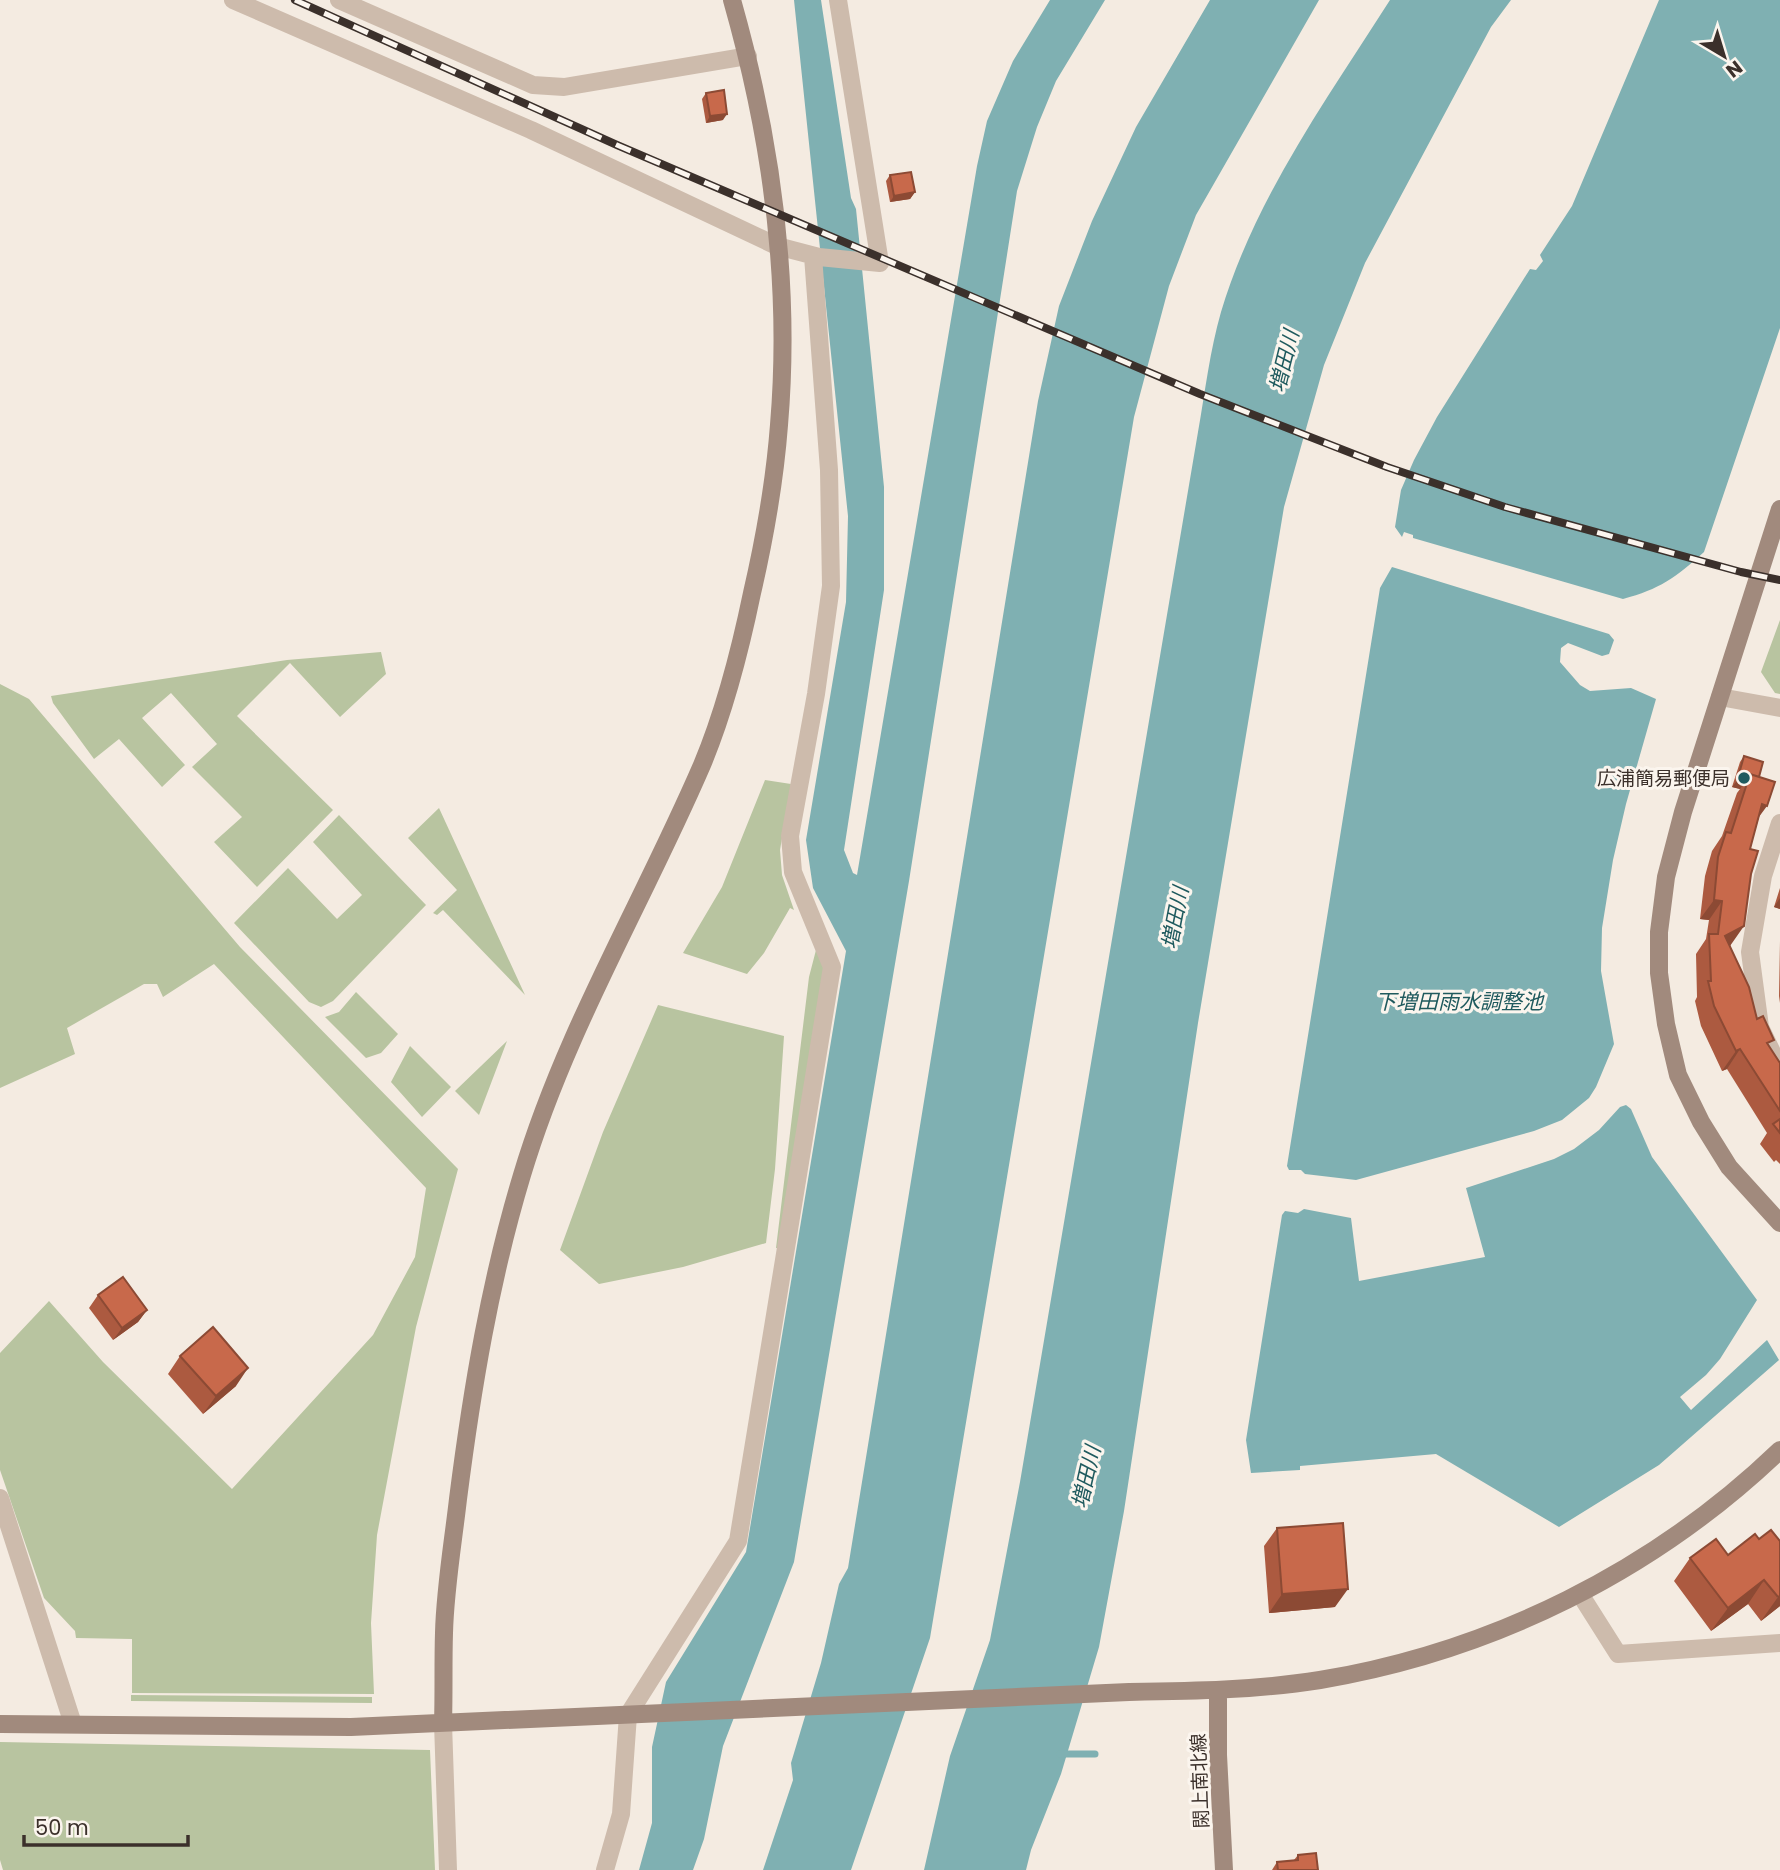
<svg xmlns="http://www.w3.org/2000/svg" width="1780" height="1870" viewBox="0 0 1780 1870" font-family="Poppins,'Noto Sans JP',sans-serif">
<style>
.green{fill:#b8c4a0}
.water{fill:#7fb0b2}
.lines{fill:none;stroke-linecap:round;stroke-linejoin:round}
.stream{stroke:#7fb0b2;stroke-width:7}
.street{stroke:#cdbbac;stroke-width:18}
.secondary{stroke:#a18a7d;stroke-width:18}
.rail-casing{stroke:#3b302b;stroke-width:8}
.rail{stroke:#fbf5ee;stroke-width:5;stroke-dasharray:16;stroke-linecap:butt}
.wall{fill:#ac5a40}
.shaded-wall{fill:#8c4a34}
.building{fill:#c8694b;stroke:#8c4a34;stroke-width:2}
.poi-dot{fill:#1f5a5e;stroke:#fbf5ee;stroke-width:2.5}
.labels{text-anchor:middle;dominant-baseline:central;stroke-width:6;stroke-linejoin:round;paint-order:stroke}
.poi-label{font-size:19px;fill:#3b302b;stroke:#fbf5ee;text-anchor:end}
.street-label{font-size:19px;fill:#3b302b;stroke:#fbf5ee}
.water-label{font-size:21px;font-style:italic;fill:#1f5a5e;stroke:#fbf5ee}
</style>
<rect width="100%" height="100%" fill="#f4ebe1"/>
<path class="green" d="M1780,620V694L1775,693L1761,672Z
M381,652L386,674L340,717L290,663L237,716L333,810L257,887L214,842L242,817L192,767L217,744L171,693L142,718L185,765L162,787L119,739L94,759L53,703L51,696L287,660Z
M0,684L29,699L240,947L458,1169L416,1327L377,1535L371,1623L374,1694L132,1693V1639L76,1638L75,1631L44,1598L0,1470V1353L49,1301L103,1362L232,1489L373,1335L415,1257L426,1188L214,964L163,997L157,984H144L67,1028L75,1054L0,1088Z
M765,780L791,784L780,850L782,875L794,910L790,908L764,953L747,974L683,953L722,887Z
M439,808L525,995L443,910L437,915L433,913L457,890L408,838Z
M339,815L426,905L333,1001L321,1007L309,1002L234,923L288,868L337,919L362,895L313,842Z
M816,950L824,964V984L779,1248H776L809,977Z
M356,992L398,1034L381,1053L366,1058L325,1017L339,1012Z
M658,1005L784,1036L775,1169L766,1243L683,1267L599,1284L560,1250L603,1132Z
M507,1041L479,1115L455,1091Z
M410,1046L451,1087L422,1117L391,1082Z
M131,1695L372,1697V1703L131,1701Z
M0,1742L430,1750L435,1870H3L0,1860Z"/>
<path class="water" d="M794,0H821L851,198L856,209L884,487V590L844,850L853,873L857,875L977,166L987,121L1013,61L1050,0H1105L1056,81L1037,127L1017,191L909,881L794,1562L723,1746L704,1839L693,1870H639L652,1823V1747L666,1682L746,1552L846,951L813,888L806,840L846,602L848,516Z
M1210,0H1319L1196,215L1169,286L1134,417L930,1638L851,1870H763L793,1780L791,1763L821,1663L839,1584L848,1568L1038,401L1059,306L1092,221L1136,127Z
M1390,0H1511L1491,27L1365,263L1324,365L1284,507L1198,1023L1124,1511L1099,1647L1061,1774L1031,1850L1026,1870H924L950,1756L990,1640L1020,1482L1198,432C1205,392 1210,350 1221,312C1255,198 1327,99 1390,0Z
M1659,0H1780V328L1704,552C1675,578 1660,589 1623,599L1413,538V535L1404,532L1402,537L1395,527L1401,490L1414,460L1437,417L1530,269L1536,270L1543,261L1540,255L1572,206Z
M1392,567L1609,634L1614,640L1609,654L1602,656L1568,643L1561,648L1560,662L1580,685L1590,691L1631,688L1656,699L1626,804L1613,860L1602,928L1601,971L1614,1044L1596,1087L1589,1098L1562,1120L1534,1131L1356,1180L1305,1174L1301,1170H1289L1287,1166L1380,588Z
M1626,1105L1631,1109L1652,1157L1757,1300L1720,1359L1706,1375L1680,1397L1691,1410L1767,1340L1779,1360L1659,1465L1559,1527L1436,1454L1300,1466V1470L1251,1473L1246,1440L1282,1215L1285,1211L1298,1213L1304,1209L1351,1218L1359,1281L1485,1257L1466,1188L1554,1159L1574,1149L1599,1130L1620,1107Z"/>
<g class="lines">
<path class="stream" d="M1060,1754H1095"/>
<path class="street" d="M233,0L531,130L777,246L819,257L880,263L838,0
M339,0L533,85L564,87L748,56
M1720,697L1780,708
M1780,823L1763,876L1750,952L1760,1027L1780,1069
M0,1498L73,1724
M1580,1594L1618,1654L1780,1643
M443,1723L448,1870
M605,1870L621,1814L628,1715L738,1541L832,967L793,872L790,836L816,694L831,586L829,470L813,256"/>
<path class="secondary" d="M1780,509L1683,812L1666,877L1659,932V973L1666,1024L1678,1075L1701,1122L1729,1167L1780,1223
M1218,1691V1755L1224,1870
M443,1723C444,1693 443,1663 444,1633C445,1589 453,1543 458,1499C472,1389 490,1281 522,1175C565,1031 643,902 702,765C725,710 740,651 752,593C764,541 775,478 779,425C791,283 771,137 732,0
M0,1724L351,1727L1129,1692C1193,1691 1257,1690 1320,1680C1493,1651 1654,1571 1780,1450"/>
<defs>
<path id="rail" d="M295,0L617,145L1200,394L1387,467L1505,507L1741,572L1780,580"/>
</defs>
<use href="#rail" class="rail-casing"/>
<use href="#rail" class="rail"/>
</g>
<path class="wall" d="M706,93L723,120L706,123L702,99Z
M890,175L915,192L910,199L890,202L886,181Z
M1744,756L1759,777V817L1750,849L1730,946L1757,1019L1769,1046L1780,1063V1164L1776,1160L1774,1162L1760,1144L1767,1133L1727,1069L1722,1071L1701,1026L1695,1001L1697,997L1696,954L1706,939L1709,920L1700,919L1705,876L1712,851L1722,836L1737,793L1740,789L1732,787L1740,762Z
M1780,888V909L1774,907Z
M1780,941V1003L1779,996Z
M98,1295L147,1310L138,1322L113,1340L89,1308Z
M180,1356L236,1386L203,1414L168,1374Z
M1277,1528L1335,1607L1269,1613L1264,1546Z
M1759,1539L1780,1606L1761,1621L1748,1604L1711,1631L1674,1581L1690,1558L1728,1555Z
M1298,1855L1318,1870H1272L1277,1862L1294,1860Z"/>
<path class="shaded-wall" d="M727,114L723,120L706,123L710,116Z
M915,192L910,199L890,202L894,196Z
M1737,781L1744,783L1740,789L1732,787Z
M1762,804L1767,806L1753,825Z
M1780,898V909L1774,907Z
M1714,900L1722,901L1709,920L1700,919Z
M1744,926L1730,946L1712,956L1725,936Z
M1740,1049L1727,1069L1722,1071L1736,1051Z
M147,1310L138,1322L113,1340L122,1328Z
M248,1368L236,1386L203,1414L216,1396Z
M1764,1580L1748,1604L1711,1631L1728,1608Z
M1348,1589L1335,1607L1269,1613L1282,1594Z
M1780,1596V1606L1761,1621L1778,1597Z"/>
<path class="building" d="M724,90L727,114L710,116L706,93Z
M911,172L915,192L894,196L890,175Z
M1744,756L1763,762L1759,777L1750,774L1744,783L1737,781Z
M1750,774L1775,782L1767,806L1762,804L1750,849L1758,851L1751,874L1744,926L1725,936L1749,987L1757,1019L1763,1016L1774,1040L1767,1043L1780,1063V1111L1740,1049L1736,1051L1714,1006L1708,981H1711L1709,934H1718L1722,901L1714,900L1718,857L1726,832L1731,833Z
M1780,1119V1133L1773,1124Z
M123,1277L147,1310L122,1328L98,1295Z
M213,1327L248,1368L216,1396L180,1356Z
M1343,1523L1348,1589L1282,1594L1277,1528Z
M1771,1530L1780,1541V1596L1778,1597L1764,1580L1728,1608L1690,1558L1716,1539L1728,1555L1755,1534L1759,1539Z
M1316,1853L1318,1870H1278L1277,1862L1298,1860V1855Z"/>
<circle class="poi-dot" cx="1744" cy="778" r="7"/>
<g class="labels">
<g class="poi-label">
<text x="1730" y="778">広浦簡易郵便局</text>
</g>
<g class="street-label">
<text transform="translate(1200 1781) rotate(-92)">閖上南北線</text>
</g>
<g class="water-label">
<text transform="translate(1284 361) rotate(-76)">増田川</text>
<text transform="translate(1175 918) rotate(-79)">増田川</text>
<text x="1459" y="1001">下増田雨水調整池</text>
<text transform="translate(1086 1477) rotate(-77)">増田川</text>
</g>
</g>
<g transform="translate(1724 56) rotate(142)" stroke="#fbf5ee" stroke-width="5" paint-order="stroke">
<path d="M0-5L12 26L0 18L-12 26Z" fill="#3b302b"/>
<text y="-10" font-size="19" font-weight="bold" text-anchor="middle" fill="#3b302b">N</text>
</g>
<path d="M24 1835v10h164v-10" fill="none" stroke="#3b302b" stroke-width="3.5"/>
<text x="35" y="1835" font-size="21" fill="#3b302b" stroke="#fbf5ee" stroke-width="5" paint-order="stroke">50 m</text>
</svg>
